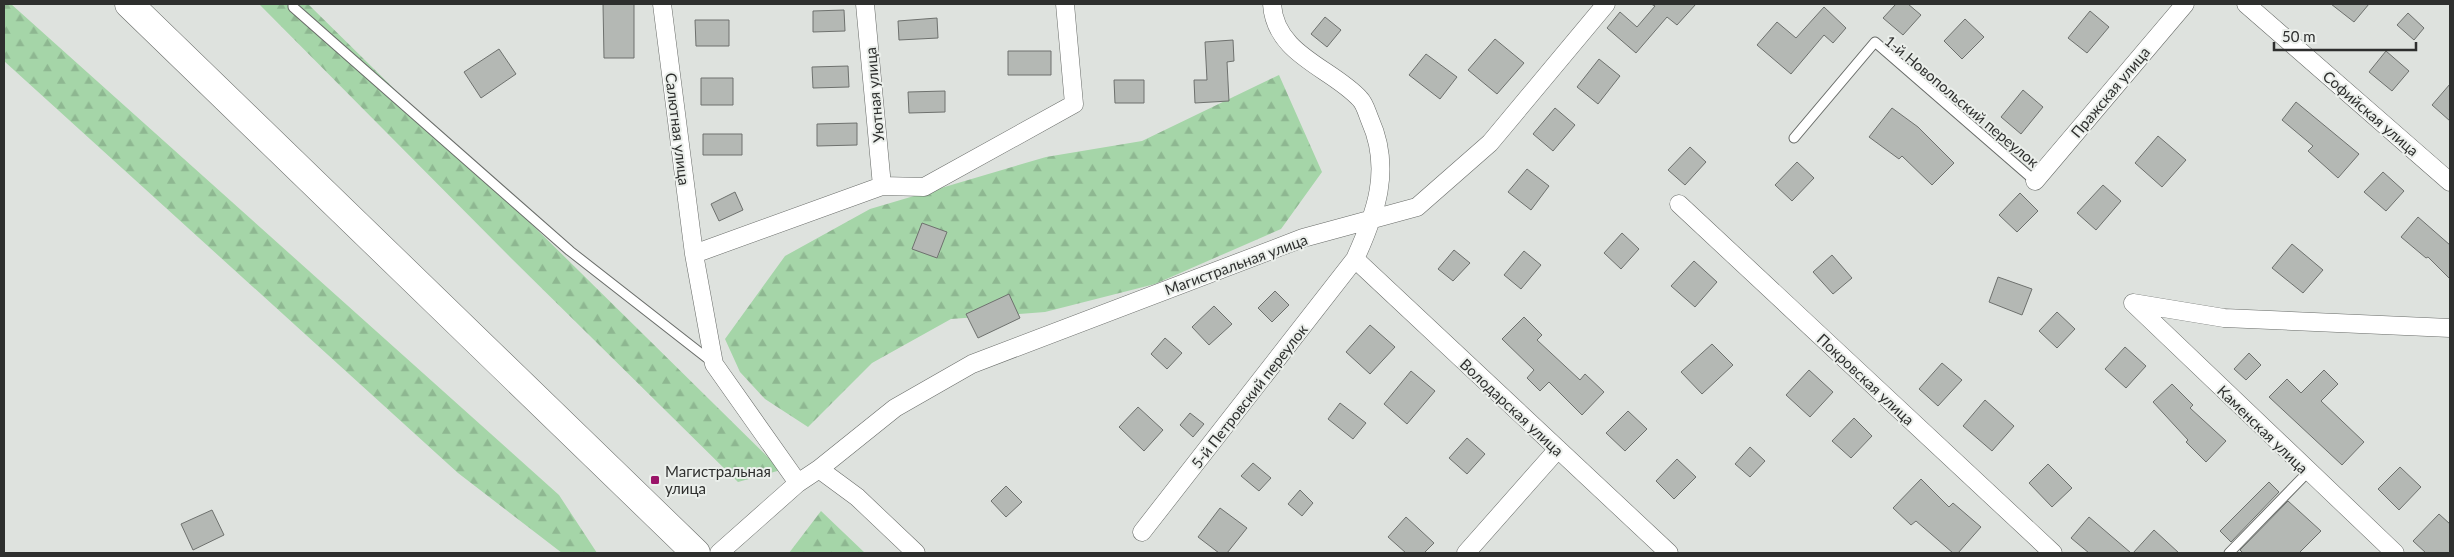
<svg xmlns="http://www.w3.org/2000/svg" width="2454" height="557" viewBox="0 0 2454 557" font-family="Lato,sans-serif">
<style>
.forest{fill:url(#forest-firs)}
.building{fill:#b4b8b4;stroke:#6e716e}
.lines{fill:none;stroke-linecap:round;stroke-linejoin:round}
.lane-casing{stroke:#686b68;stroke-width:11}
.street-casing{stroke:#686b68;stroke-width:19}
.primary-casing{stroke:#686b68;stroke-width:29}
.lane{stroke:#fff;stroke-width:9}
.street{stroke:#fff;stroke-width:18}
.primary{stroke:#fff;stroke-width:28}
.poi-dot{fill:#9a1468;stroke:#ebefeb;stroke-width:2}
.labels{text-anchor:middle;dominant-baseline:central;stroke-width:4;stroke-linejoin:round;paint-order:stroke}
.street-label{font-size:15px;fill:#2e2f2e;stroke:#ebefeb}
.poi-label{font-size:15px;fill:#2e2f2e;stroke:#ebefeb;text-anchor:start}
</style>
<defs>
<pattern id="forest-firs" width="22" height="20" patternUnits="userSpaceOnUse" patternTransform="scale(1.25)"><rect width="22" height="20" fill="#a5d5a8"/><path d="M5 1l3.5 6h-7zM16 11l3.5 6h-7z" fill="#8eb791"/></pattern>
</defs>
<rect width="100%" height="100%" fill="#dee2de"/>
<path class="forest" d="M4,4H11L559,495L597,553H562L458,473L4,61Z
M259,4H308L781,470L738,482L512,259Z
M1279,75L1322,172L1281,229L1155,284L1045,312L951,319L872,363L808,427L765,399L740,372L725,339L785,256L870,209L1046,157L1142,141Z
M821,511L865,553H789Z"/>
<path class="building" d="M603,4H634V58H604Z
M1651,4H1696L1677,25L1667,17L1636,53L1607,28L1620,12L1637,27L1655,6Z
M1896,4H1908L1921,15L1903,35L1883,18Z
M2331,4H2369L2354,22Z
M1824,7L1846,28L1833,43L1824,35L1791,74L1757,45L1777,22L1796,38Z
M844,10L845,31L813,32V11Z
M2090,11L2109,27L2087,53L2068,38Z
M2408,13L2424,28L2414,40L2397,25Z
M1325,17L1341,30L1327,47L1311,34Z
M937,18L938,38L899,40L898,21Z
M1965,19L1984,37L1962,59L1944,41Z
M695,20H729V46H696Z
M1495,39L1524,63L1497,94L1468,70Z
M1233,40L1234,61L1227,62L1229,101L1195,103L1194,80H1207L1205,42Z
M499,49L516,74L481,98L464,72Z
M1008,51H1051V75H1008Z
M2386,51L2409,71L2392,91L2369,72Z
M1426,54L1457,77L1440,99L1409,75Z
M1599,59L1620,76L1598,104L1577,87Z
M848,66L849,87L813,88L812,67Z
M701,78H733V105H701Z
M1114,80H1144V103H1115Z
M2450,84V121L2432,105Z
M2023,90L2043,107L2021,134L2001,117Z
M945,91V112L909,113L908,92Z
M2296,102L2359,154L2338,178L2308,151L2313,146L2282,120Z
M1555,108L1575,125L1553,151L1533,134Z
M1892,108L1918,127L1954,163L1932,185L1902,156L1899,159L1869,137Z
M857,123V145L817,146V124Z
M703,134H742V155H703Z
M2158,136L2186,160L2162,187L2135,163Z
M1690,147L1706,162L1685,185L1668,170Z
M1797,162L1814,178L1792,201L1775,185Z
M1527,169L1549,186L1531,210L1508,192Z
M2383,172L2404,191L2386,211L2364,192Z
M2103,185L2121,201L2096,230L2077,213Z
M735,192L743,210L719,221L711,204Z
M2020,193L2038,211L2017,232L1999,215Z
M2418,217L2450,245V279L2428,257L2426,258L2401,237Z
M922,223L947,232L937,258L912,249Z
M1622,233L1639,249L1621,269L1604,253Z
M2292,244L2323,270L2303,293L2272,268Z
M1454,250L1470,263L1453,281L1438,269Z
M1524,251L1541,265L1521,289L1504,275Z
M1832,255L1852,278L1833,294L1813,272Z
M1694,261L1717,282L1695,307L1671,286Z
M1998,277L2032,289L2022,315L1989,302Z
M1275,291L1289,305L1272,322L1258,308Z
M1009,294L1020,318L978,338L966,314Z
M1214,306L1232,324L1209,345L1192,327Z
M2057,312L2075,329L2057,348L2039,331Z
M1524,317L1542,335L1537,340L1580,380L1585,374L1604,392L1582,415L1549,382L1540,391L1527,378L1534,370L1502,339Z
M1370,325L1395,347L1370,374L1346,352Z
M1165,338L1182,353L1167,369L1151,354Z
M1712,344L1733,365L1702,394L1681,372Z
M2125,347L2146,366L2126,388L2105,369Z
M2249,353L2261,365L2246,380L2234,369Z
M1942,363L1962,380L1938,406L1919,389Z
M1809,370L1833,392L1810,417L1786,395Z
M2324,370L2338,384L2321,401L2364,442L2342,465L2269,397L2287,379L2301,393Z
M1411,371L1435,391L1407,424L1384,404Z
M2172,384L2193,405L2190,408L2226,441L2206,462L2186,442L2188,440L2153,402Z
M1985,400L2014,426L1992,451L1963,426Z
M1340,403L1366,423L1353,439L1328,419Z
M1138,407L1163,430L1144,451L1119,427Z
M1628,411L1647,429L1625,451L1606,433Z
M1190,413L1204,424L1193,437L1180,425Z
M1854,418L1872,436L1851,458L1832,441Z
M1467,438L1485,454L1467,474L1449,458Z
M1750,447L1765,461L1750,477L1735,464Z
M1677,459L1696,477L1674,499L1656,481Z
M1253,463L1271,478L1259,491L1241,476Z
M2048,464L2072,488L2052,507L2029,483Z
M2400,467L2421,487L2399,510L2378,489Z
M1921,479L1949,507L1953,503L1981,527L1958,553H1953L1916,521L1911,525L1893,508Z
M2269,482L2279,492L2231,542L2220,531Z
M1006,486L1022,502L1006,517L991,501Z
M1300,490L1313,503L1302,516L1288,504Z
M2288,501L2321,531L2299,553H2243L2240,550Z
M1220,508L1247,528L1227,553H1219L1198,537Z
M212,510L224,535L193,550L181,524Z
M2439,514L2450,524V553H2426L2413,541Z
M1406,517L1434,543L1424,553H1406L1388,537Z
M2089,517L2131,553H2089L2071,538Z
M2154,530L2179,553H2133Z"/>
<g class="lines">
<defs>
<path id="lane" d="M293,4V7L570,251L712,362
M1794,138L1875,42L2035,181
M2229,553L2308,472"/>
<path id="street" d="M662,4L694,254L714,364L798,483
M865,4L882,186
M2246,4L2450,182
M2035,181L2185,4
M1679,204L2053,553
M694,254L882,186L924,187L1074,104L1065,4
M1355,259L1669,553
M2133,303L2395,553
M2133,303L2224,318L2450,328
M819,469L857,497L916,553
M1142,532L1355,259C1376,213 1392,169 1370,120C1367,113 1365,104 1360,99C1332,68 1275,55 1272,4
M719,553L798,483L819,469L895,408L972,364L1303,238L1417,207L1490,143L1606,4
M1466,553L1558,449"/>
<path id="primary" d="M129,4L696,553"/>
</defs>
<use href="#lane" class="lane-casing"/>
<use href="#street" class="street-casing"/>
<use href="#primary" class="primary-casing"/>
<use href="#lane" class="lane"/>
<use href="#street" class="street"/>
<use href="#primary" class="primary"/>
</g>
<rect class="poi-dot" x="650" y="475" width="10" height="10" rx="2.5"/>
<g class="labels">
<g class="street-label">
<text transform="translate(2110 92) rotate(-50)">Пражская улица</text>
<text transform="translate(874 95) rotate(-95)">Уютная улица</text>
<text transform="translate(1962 101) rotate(40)">1-й Новопольский переулок</text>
<text transform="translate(2371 113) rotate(41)">Софийская улица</text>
<text transform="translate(678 129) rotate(83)">Салютная улица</text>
<text transform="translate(1236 264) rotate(-20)">Магистральная улица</text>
<text transform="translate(1866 379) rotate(43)">Покровская улица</text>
<text transform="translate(1249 396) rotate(-52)">5-й Петровский переулок</text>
<text transform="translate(1512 407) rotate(43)">Володарская улица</text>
<text transform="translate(2263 429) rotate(44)">Каменская улица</text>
</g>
<g class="poi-label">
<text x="665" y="471">Магистральная<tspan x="665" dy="17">улица</tspan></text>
</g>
</g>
<rect width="2454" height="557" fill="none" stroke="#2e2f2e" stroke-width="10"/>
<path d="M2274 42v8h142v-8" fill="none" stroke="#2e2f2e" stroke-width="2.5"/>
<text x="2282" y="42" font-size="15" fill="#2e2f2e" stroke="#ebefeb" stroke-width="4" paint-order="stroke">50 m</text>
</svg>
